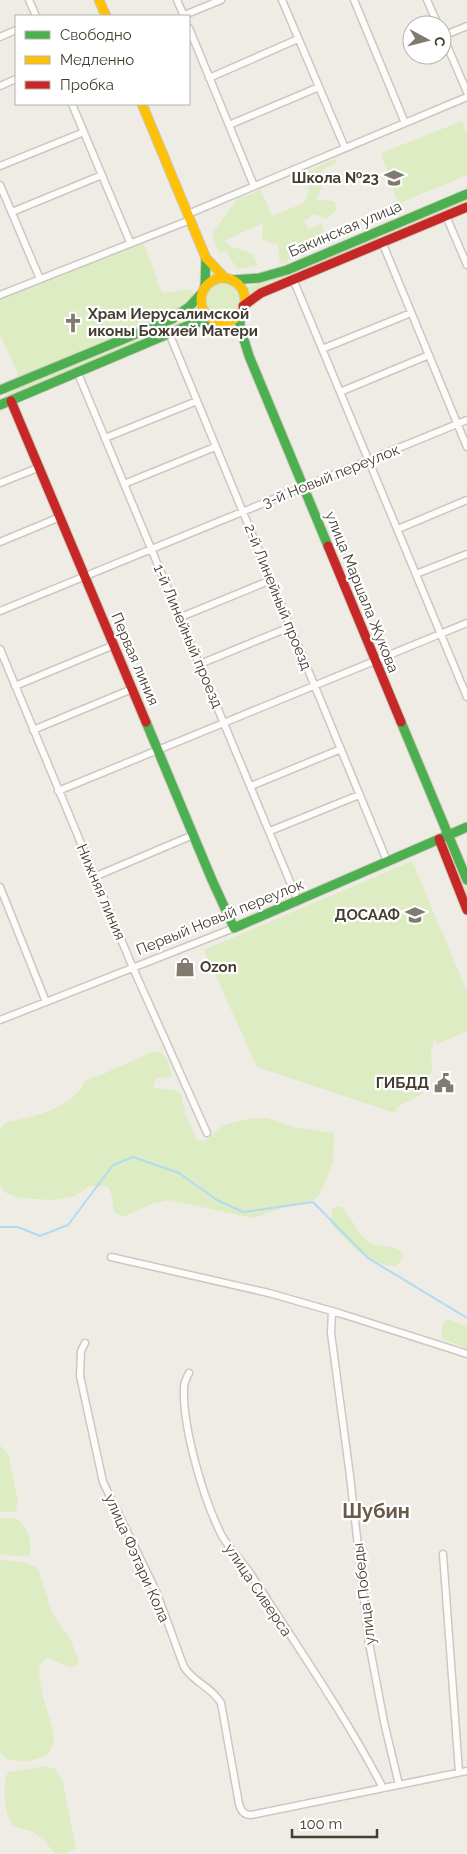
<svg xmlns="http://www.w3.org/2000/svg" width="467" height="1854" viewBox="0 0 467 1854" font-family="Raleway,sans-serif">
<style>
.green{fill:#ddecc2}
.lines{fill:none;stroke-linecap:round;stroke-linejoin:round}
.stream{stroke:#b1dbf3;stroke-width:2}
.street-casing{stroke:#cbc8c2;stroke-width:9}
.fast-casing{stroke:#d0cabd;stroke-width:11}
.slow-casing{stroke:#d0cabd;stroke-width:11}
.jam-casing{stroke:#d0cabd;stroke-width:11}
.street{stroke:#fdfcfb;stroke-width:6}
.fast{stroke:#4caf50;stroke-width:9}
.slow{stroke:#ffc107;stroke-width:9}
.jam{stroke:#c62828;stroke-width:9}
.labels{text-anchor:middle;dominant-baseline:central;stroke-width:4.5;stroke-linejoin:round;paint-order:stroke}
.poi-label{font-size:15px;font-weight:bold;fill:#453d32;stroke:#fff;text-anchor:end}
.street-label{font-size:15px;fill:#453d32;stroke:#fff}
.district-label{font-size:20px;font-weight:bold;fill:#695a48;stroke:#fff}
</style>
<rect width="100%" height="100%" fill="#efece6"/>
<path class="green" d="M462,121L467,136V175L398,204L381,153Z
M335,159L337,162L321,171V188L317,200L334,201L337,210L326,219L314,214L304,221L309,229L321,223L329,244L316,243L308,251L296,249L287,263L280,264L278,245L262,240L263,223L224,241L230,246L253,254L258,265L237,269L226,251L219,253L212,234L237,199L261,190L272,216L304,203L309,191L305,173Z
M467,199V203L414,225L412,221Z
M405,224L406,229L289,277L250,295L247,288Z
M130,242H143L162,293L189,289L198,297L189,307L21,381L0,334V295Z
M205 300a18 18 0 1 1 36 0a18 18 0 1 1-36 0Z
M195,305L201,317L6,396L4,391Z
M452,851L467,886V903L447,853Z
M412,861L467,991V1031L437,1044L434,1039L431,1051L432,1069L422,1094L397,1107L395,1113L257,1067L204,950Z
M152,1052H161L168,1061L171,1077L156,1078L153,1088L176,1090L181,1094L186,1116L197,1140L205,1141L224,1125L251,1118H267L295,1127L334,1133L333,1162L320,1194L313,1200L288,1206L253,1218L169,1200L151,1204L123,1217L114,1212L112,1196L108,1187L89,1186L75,1196L52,1200L19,1198L4,1192L0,1183V1129L6,1122C32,1118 75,1107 85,1080L101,1075Z
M340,1206C351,1215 356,1231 366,1240C379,1252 392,1240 404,1255L397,1266C368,1266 348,1243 330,1222L333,1208Z
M448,1319L467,1326V1349L442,1338L441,1333L443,1322Z
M0,1445L9,1456L18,1502L15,1512H0Z
M0,1518C5,1518 11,1518 16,1519C27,1523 33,1545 30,1555L24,1557L0,1554Z
M0,1560L23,1562L38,1568L52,1613L71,1641L79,1662L74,1667C63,1667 55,1659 47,1658C44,1660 41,1662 40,1666C35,1679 52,1721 54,1736C54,1742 51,1749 48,1755C33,1761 11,1767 0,1752Z
M46,1766L55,1769L62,1779L76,1846C71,1854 63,1854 54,1853L44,1840L33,1832L12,1826C5,1812 1,1787 8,1772Z"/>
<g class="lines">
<path class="stream" d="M0,1227H18L40,1236L68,1225L113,1165L133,1157L179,1173L217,1200L243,1212L313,1202L368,1258L467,1318"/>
<defs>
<path id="street" d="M29,0L36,16
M177,0L184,16
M282,0L345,148
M354,0L405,123
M427,0L438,25
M182,16L221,0
M189,28L254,186
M442,34L467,92
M443,36L467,26
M0,37L16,30
M209,78L298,39
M0,86L16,79
M72,104L130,242
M229,125L319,87
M0,166L84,132
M0,185L40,279
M12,212L102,175
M188,214L467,97
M446,216L467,265
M382,242L467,447
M293,279L467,697
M0,295L190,220
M169,333L387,861
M322,349L411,313
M77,371L298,901
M340,392L429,355
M105,438L197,401
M0,483L40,467
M124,484L215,447
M398,529L467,500
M0,542L60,517
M416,574L467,554
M0,611L467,420
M181,617L271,580
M0,649L133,968L207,1133
M200,664L290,627
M15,686L114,645
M33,730L132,689
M251,786L341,749
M58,791L467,623
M270,831L359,795
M94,877L193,835
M0,887L46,1002
M0,1020L234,928
M111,1257L269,1293L342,1314L467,1354
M332,1311L331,1333L350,1476L369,1643L384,1722L399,1785
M85,1343L81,1351L80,1376L103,1482L156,1591L184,1667C194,1683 212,1687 221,1703L239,1804C241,1810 243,1815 251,1815L467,1771
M189,1373C187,1377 184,1382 184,1387C182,1427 204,1501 222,1536C231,1551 245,1564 254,1579C298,1648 345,1715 383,1788
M443,1554L459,1772"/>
<path id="fast" d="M232,280L259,278L287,270L467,194
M205,287L206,258
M240,313V327L249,356L328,546
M0,390L172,319L189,307L202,293
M0,405L194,323L215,320
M146,722L212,880L234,928L467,827
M401,722L467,880"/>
<path id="slow" d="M99,0L106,16
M142,104L206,258L225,278
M201 300a22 22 0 1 1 44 0a22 22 0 1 1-44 0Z"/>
<path id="jam" d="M243,306L261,293L467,207
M11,401L146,722
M328,546L401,722
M439,839L467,910"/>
</defs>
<use href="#street" class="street-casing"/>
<use href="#fast" class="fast-casing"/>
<use href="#slow" class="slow-casing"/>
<use href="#jam" class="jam-casing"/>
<use href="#street" class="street"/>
<use href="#fast" class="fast"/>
<use href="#slow" class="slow"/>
<use href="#jam" class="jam"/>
</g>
<defs>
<symbol id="school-bare" viewBox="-9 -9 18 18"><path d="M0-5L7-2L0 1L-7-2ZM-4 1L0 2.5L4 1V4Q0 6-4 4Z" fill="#807a71" stroke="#fff" stroke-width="2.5" paint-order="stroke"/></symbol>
<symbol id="church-bare" viewBox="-9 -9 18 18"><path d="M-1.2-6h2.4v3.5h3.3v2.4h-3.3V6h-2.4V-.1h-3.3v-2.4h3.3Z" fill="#807a71" stroke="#fff" stroke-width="2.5" paint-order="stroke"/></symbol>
<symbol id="shop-bare" viewBox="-9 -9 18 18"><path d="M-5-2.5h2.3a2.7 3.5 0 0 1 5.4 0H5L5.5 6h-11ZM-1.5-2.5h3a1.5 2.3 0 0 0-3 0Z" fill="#807a71" stroke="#fff" stroke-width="2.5" paint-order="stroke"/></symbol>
<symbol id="civic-bare" viewBox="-9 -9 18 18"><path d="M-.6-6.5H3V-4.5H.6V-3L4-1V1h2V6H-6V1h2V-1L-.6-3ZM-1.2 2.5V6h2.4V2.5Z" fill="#807a71" stroke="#fff" stroke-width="2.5" paint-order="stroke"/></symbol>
</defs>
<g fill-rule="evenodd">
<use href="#school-bare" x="380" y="164" width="28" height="28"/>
<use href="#church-bare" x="59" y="309" width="28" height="28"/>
<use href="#school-bare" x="401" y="901" width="28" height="28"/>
<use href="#shop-bare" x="171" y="953" width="28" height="28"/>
<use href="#civic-bare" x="430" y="1069" width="28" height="28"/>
</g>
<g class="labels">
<g class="poi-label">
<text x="379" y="178">Школа №23</text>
<text x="88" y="314" text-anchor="start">Храм Иерусалимской<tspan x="88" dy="17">иконы Божией Матери</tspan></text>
<text x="400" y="915">ДОСААФ</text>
<text x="200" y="967" text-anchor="start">Ozon</text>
<text x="429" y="1083">ГИБДД</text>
</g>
<g class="street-label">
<text transform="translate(345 229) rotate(-23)">Бакинская улица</text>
<text transform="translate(331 476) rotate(-22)">3-й Новый переулок</text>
<text transform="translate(362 592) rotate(68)">улица Маршала Жукова</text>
<text transform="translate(278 597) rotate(68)">2-й Линейный проезд</text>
<text transform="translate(188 636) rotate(67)">1-й Линейный проезд</text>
<text transform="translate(135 659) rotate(67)">Первая линия</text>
<text transform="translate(101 892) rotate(67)">Нижняя линия</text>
<text transform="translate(220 917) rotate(-22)">Первый Новый переулок</text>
<text transform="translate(137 1558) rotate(66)">улица Фэтари Кола</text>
<text transform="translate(258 1590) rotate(56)">улица Сиверса</text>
<text transform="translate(364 1594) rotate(-97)">улица Победы</text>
</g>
<g class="district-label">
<text x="376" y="1511">Шубин</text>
</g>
</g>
<rect x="15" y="15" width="175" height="90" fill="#ffffff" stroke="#b5b1ad"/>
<rect x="25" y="31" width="25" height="8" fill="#4caf50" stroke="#b5b1ad"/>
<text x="60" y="40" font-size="15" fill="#453d32">Свободно</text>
<rect x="25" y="56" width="25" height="8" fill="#ffc107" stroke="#b5b1ad"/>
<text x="60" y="65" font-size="15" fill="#453d32">Медленно</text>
<rect x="25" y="81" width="25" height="8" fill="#c62828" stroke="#b5b1ad"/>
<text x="60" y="90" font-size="15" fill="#453d32">Пробка</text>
<g transform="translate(427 40) rotate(97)"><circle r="24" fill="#ffffff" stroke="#b5b1ad"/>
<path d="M0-4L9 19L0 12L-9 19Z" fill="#807a71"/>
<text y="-8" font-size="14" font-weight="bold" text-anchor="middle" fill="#453d32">С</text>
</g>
<path d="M292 1829v8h85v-8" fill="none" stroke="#453d32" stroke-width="2.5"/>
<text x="300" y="1829" font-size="15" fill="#453d32" stroke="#ffffff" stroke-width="4" paint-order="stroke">100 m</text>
</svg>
